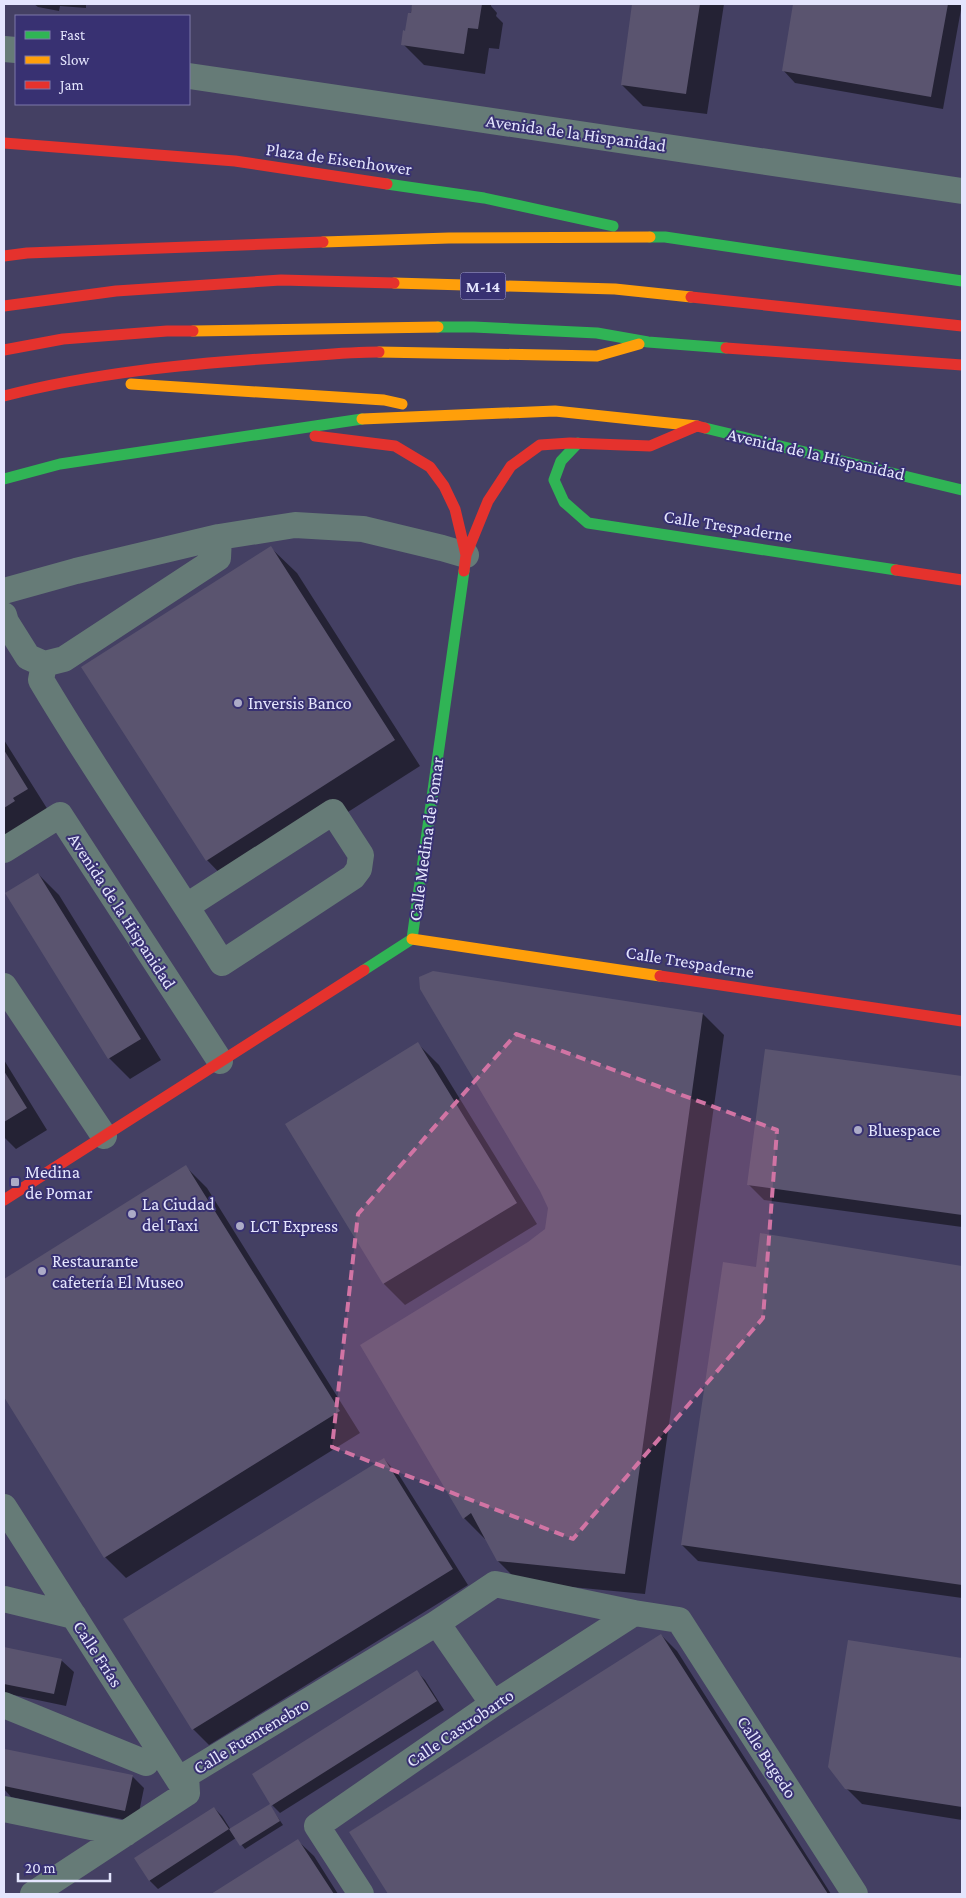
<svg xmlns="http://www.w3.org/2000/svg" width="966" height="1898" viewBox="0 0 966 1898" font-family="'Crimson Pro',serif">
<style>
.shadow{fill:#0007}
.building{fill:#5a546f}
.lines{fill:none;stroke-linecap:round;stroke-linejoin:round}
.street{stroke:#667b77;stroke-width:26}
.fast{stroke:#30b455;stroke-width:11}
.slow{stroke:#ff9f0a;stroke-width:11}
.jam{stroke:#e5322d;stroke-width:11}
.marked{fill:#d174a4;fill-opacity:0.2;stroke:#d174a4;stroke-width:4;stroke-dasharray:10 6;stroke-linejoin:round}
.poi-dot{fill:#acabc7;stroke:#383172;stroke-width:2}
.labels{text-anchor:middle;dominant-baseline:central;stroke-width:4;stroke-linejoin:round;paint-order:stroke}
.shield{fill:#383172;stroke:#b0afd3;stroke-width:1}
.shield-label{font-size:16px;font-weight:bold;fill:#e4e5fd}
.street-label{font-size:18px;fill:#e4e5fd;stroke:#383172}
.poi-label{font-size:18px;fill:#e4e5fd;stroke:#383172;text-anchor:start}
</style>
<rect width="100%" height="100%" fill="#444063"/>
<path class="shadow" d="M34,4H86V8L60,6L59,11L38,7Z
M413,4H491V6L497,13L496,16L503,23L499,49L489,48L485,74L424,65L403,44Z
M633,4H724L707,114L643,106L622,85Z
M794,4H962L943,109L795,83L783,70Z
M271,548L297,573L420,766L232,886L207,860Z
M4,740L48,810L4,847Z
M38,874L59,895L161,1060L130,1079L109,1058Z
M433,973L703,1014L724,1035L645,1594L519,1582L498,1561L486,1538L485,1539L464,1518L529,1243L546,1229L550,1208Z
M418,1044L439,1065L537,1224L405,1305L384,1284L287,1124Z
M766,1051L962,1078V1227L764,1200L748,1184Z
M4,1060L47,1130L16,1149L4,1137Z
M186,1167L207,1188L360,1433L126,1578L105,1557L4,1395V1280Z
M761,1235L962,1267V1598L698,1561L682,1545L757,1268Z
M384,1459L399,1475L468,1585L209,1745L193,1729L125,1619Z
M661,1635L677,1651L831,1894H390L350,1832Z
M849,1642L962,1659V1820L862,1804L846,1788Z
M4,1648L61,1660L74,1672L66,1706L4,1693Z
M417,1672L425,1680L444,1710L280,1813L272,1805Z
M6,1750L132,1776L144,1788L137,1822L11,1797L4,1789V1761Z
M270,1806L283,1825L245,1849L236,1838L158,1889L150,1881L136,1859L214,1808L222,1816L231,1830Z
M298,1841L314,1856L338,1894H213Z"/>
<path class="building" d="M412,4H482L478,29L468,28L464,54L401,45L403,30L405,31L408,13H411Z
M632,4H700L686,94L621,85Z
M793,4H948L931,97L782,71Z
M271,546L395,740L206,861L81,667Z
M4,750L28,789L13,798L15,801L4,808Z
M38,873L141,1039L108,1059L5,893Z
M433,971L703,1013L625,1574L497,1561L471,1513L463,1519L360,1345L528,1242L545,1229L548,1208L540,1191L420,989L419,977Z
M418,1042L517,1203L383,1284L285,1124Z
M765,1049L962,1076V1215L747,1185Z
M4,1071L27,1108L4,1122Z
M186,1165L340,1411L104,1558L4,1397V1279Z
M760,1233L962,1266V1585L681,1545L723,1262L756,1267Z
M384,1458L453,1569L192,1730L123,1619Z
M661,1634L828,1894H388L349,1832Z
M848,1640L962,1658V1807L845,1789L828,1767Z
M4,1647L62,1659L54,1694L4,1684Z
M417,1670L437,1701L271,1806L280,1821L240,1846L229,1829L270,1804L252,1774Z
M5,1749L133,1775L125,1811L4,1786Z
M214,1807L229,1829L149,1881L134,1858Z
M298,1839L334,1894H211Z"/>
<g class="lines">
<path class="street" d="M4,49L16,50
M189,76L962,191
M4,591L76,571L219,537L295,525L363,529L442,548L466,555
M4,615L6,622L28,657L44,664L64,659L218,558L219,537
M44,664L41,680C98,776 163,868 222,963L353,877L359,869L361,855L333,812L187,906
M4,850L60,815L220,1061
M4,986L104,1136
M4,1507L187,1793
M4,1599L74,1616
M437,1623L493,1704
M4,1705L146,1763
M4,1809L125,1834
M33,1894L187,1793L186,1775L437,1623L495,1584L634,1613
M361,1894L317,1826L493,1704L634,1613L679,1620L855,1894"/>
<path class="fast" d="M387,184L484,198L613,226
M650,237H665L962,281
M438,327H474L597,333L648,342L726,348
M705,428L962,490
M578,443L561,461L554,480L564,502L588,523L896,570
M4,479L60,464L362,419
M364,970L412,939L464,571"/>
<path class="slow" d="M323,242L449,238L650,237
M394,283L615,289L691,297
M193,331L438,327
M379,352L597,356L639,344
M131,384L384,400L402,404
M362,419L555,411L697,426
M412,939L660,976"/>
<path class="jam" d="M4,143L235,161L387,184
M4,256L27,253L323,242
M691,297L962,326
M4,306L116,291L281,280L394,283
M726,348L962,365
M4,350L63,339L167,331H193
M4,396C93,373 185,364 276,358C311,356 345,352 379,352
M315,436L395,446L430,467L444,486L455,509L466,555
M896,570L962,580
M464,571L466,555L488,501L511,466L540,445L570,443L650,446L697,426L705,428
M660,976L962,1021
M4,1200L364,970"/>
</g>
<path class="marked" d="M516,1034L777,1130L763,1318L573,1539L332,1447L358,1214Z"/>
<g class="poi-dot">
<circle cx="238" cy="703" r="5"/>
<circle cx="858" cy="1130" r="5"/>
<rect x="10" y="1177" width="10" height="10" rx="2.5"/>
<circle cx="132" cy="1214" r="5"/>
<circle cx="240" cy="1226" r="5"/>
<circle cx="42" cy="1271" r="5"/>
</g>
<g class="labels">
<rect class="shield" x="460.5" y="272.5" width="45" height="27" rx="4"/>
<g class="shield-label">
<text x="483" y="286">M-14</text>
</g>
<g class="street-label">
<text transform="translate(576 133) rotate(8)">Avenida de la Hispanidad</text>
<text transform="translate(339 159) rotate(8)">Plaza de Eisenhower</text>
<text transform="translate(816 454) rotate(13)">Avenida de la Hispanidad</text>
<text transform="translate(728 526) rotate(9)">Calle Trespaderne</text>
<text transform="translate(426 839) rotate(-82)">Calle Medina de Pomar</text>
<text transform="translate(122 911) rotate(57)">Avenida de la Hispanidad</text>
<text transform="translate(690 962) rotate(9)">Calle Trespaderne</text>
<text transform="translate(98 1654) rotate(57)">Calle Frías</text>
<text transform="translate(460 1728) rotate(-34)">Calle Castrobarto</text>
<text transform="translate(251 1736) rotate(-31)">Calle Fuentenebro</text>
<text transform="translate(767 1757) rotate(57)">Calle Bugedo</text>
</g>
<g class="poi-label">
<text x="248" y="703">Inversis Banco</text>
<text x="868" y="1130">Bluespace</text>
<text x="25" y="1172">Medina<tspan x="25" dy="21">de Pomar</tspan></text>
<text x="142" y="1204">La Ciudad<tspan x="142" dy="21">del Taxi</tspan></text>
<text x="250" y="1226">LCT Express</text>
<text x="52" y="1261">Restaurante<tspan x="52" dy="21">cafetería El Museo</tspan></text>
</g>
</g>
<rect width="966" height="1898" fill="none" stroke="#e4e5fd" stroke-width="10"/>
<rect x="15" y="15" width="175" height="90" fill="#383172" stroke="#7d79aa"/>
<rect x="25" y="31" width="25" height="8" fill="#30b455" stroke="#7d79aa"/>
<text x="60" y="40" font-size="15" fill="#e4e5fd">Fast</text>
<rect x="25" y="56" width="25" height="8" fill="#ff9f0a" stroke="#7d79aa"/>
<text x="60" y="65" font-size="15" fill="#e4e5fd">Slow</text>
<rect x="25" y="81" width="25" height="8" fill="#e5322d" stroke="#7d79aa"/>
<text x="60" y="90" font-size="15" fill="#e4e5fd">Jam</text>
<path d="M18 1873v8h92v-8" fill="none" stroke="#e4e5fd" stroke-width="2.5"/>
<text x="25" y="1873" font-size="15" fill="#e4e5fd" stroke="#383172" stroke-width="4" paint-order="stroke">20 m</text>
</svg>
